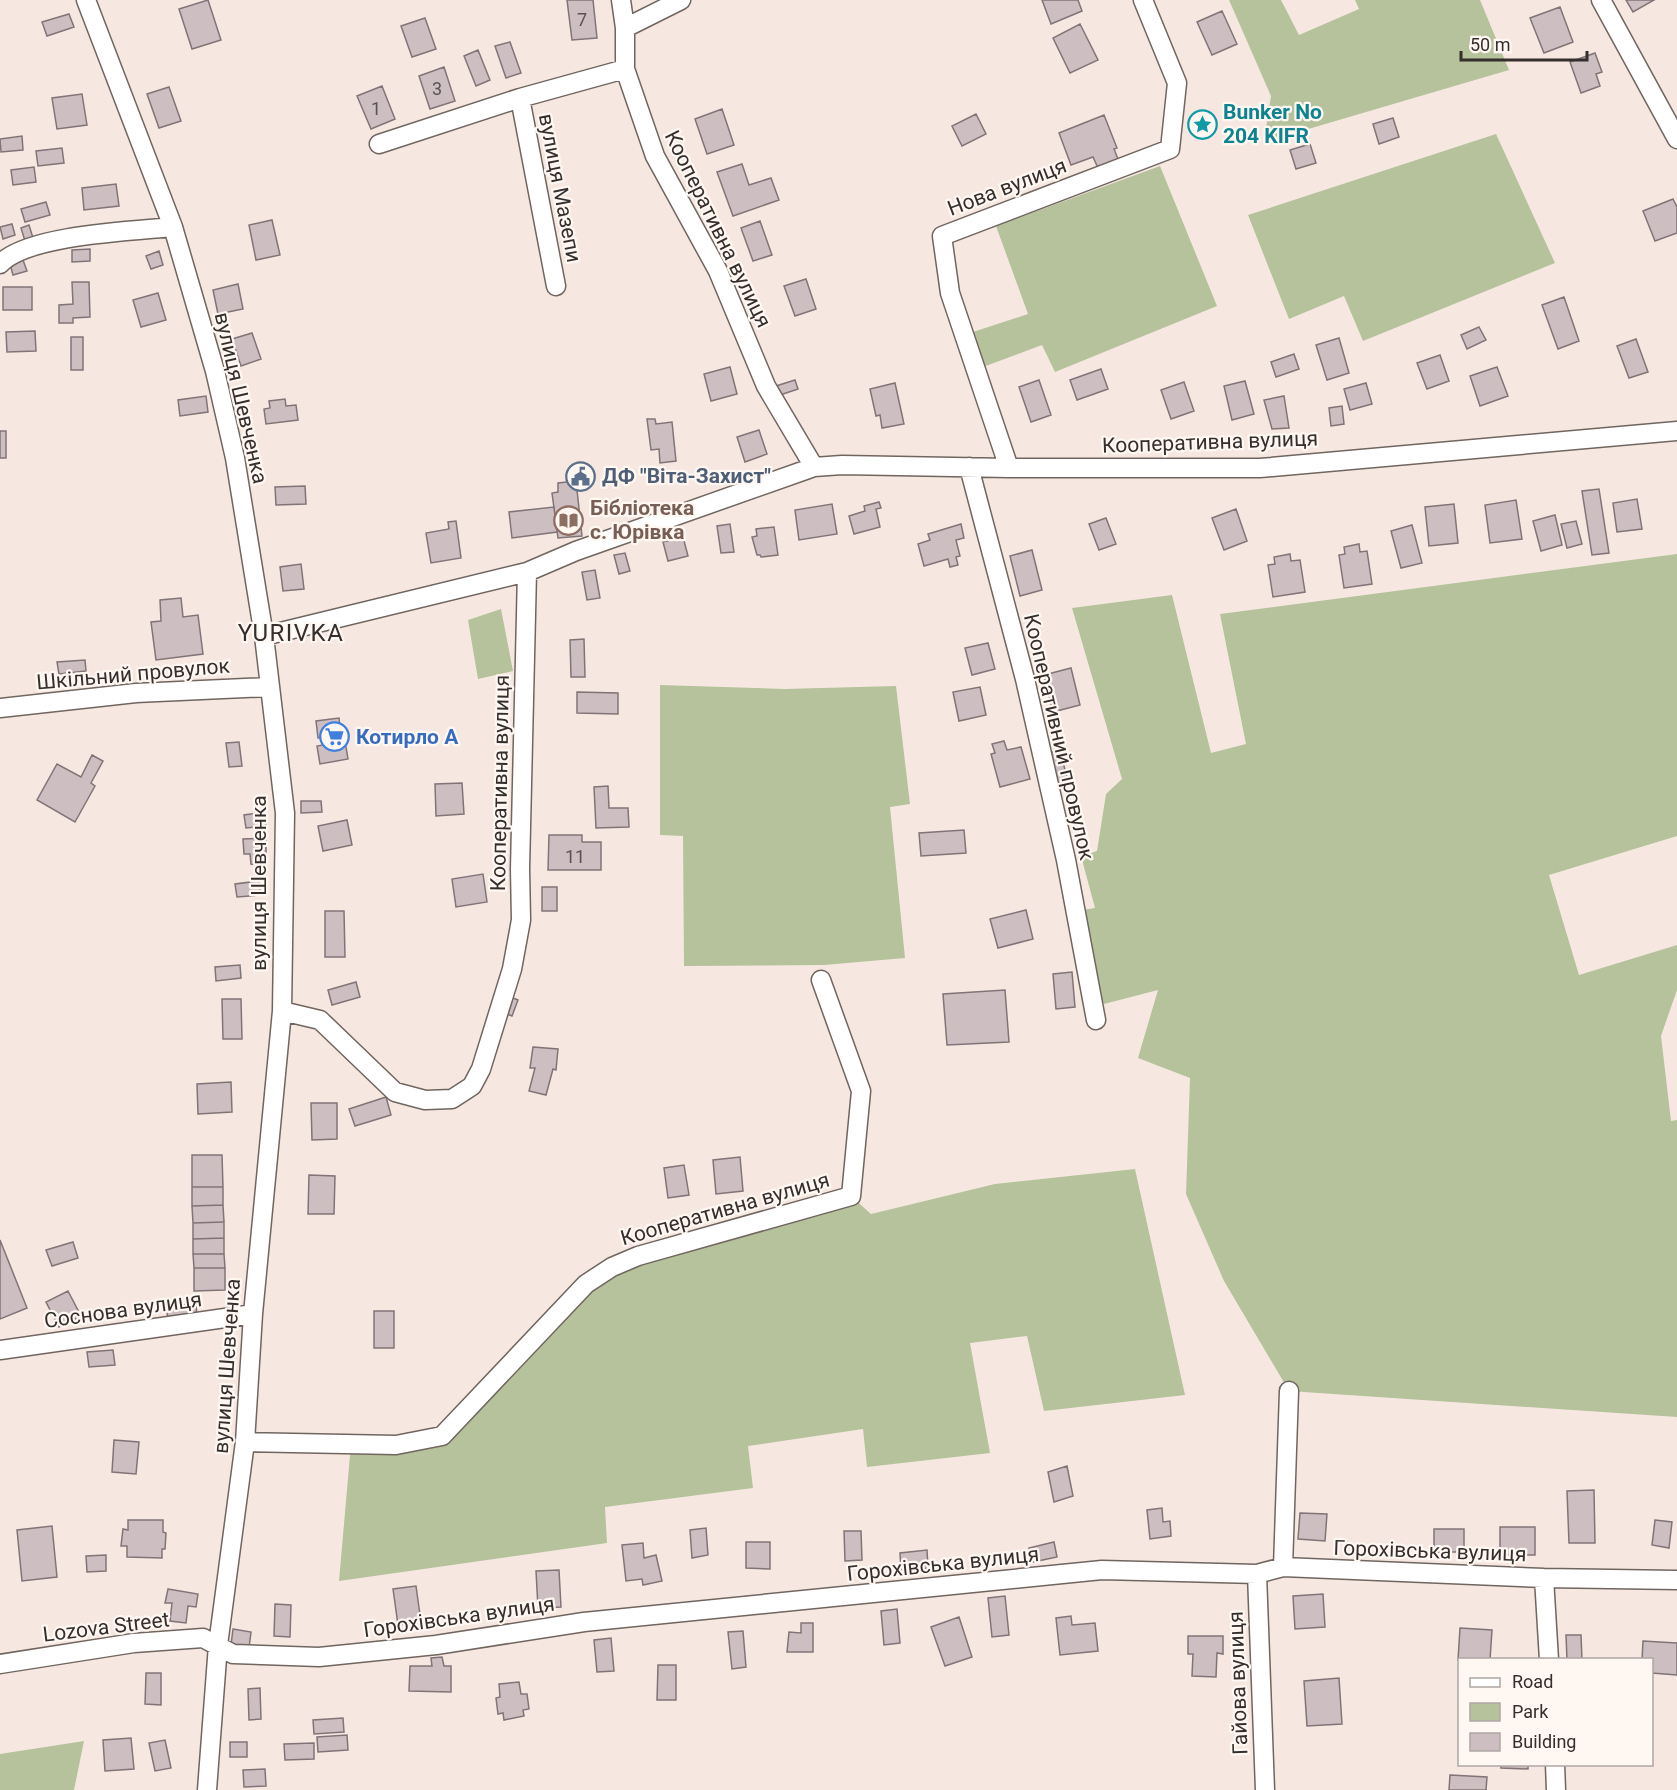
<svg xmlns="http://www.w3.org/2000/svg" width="1677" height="1790" viewBox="0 0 1677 1790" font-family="Roboto,sans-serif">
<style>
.green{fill:#b5c29b}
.building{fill:#cdbec2;stroke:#817477;stroke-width:1.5}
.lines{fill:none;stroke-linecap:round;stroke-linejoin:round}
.minor-casing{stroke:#70655f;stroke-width:21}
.minor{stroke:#fff;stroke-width:18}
.labels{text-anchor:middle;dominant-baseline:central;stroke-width:4.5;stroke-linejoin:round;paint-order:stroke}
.number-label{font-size:18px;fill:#5a5352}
.culture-label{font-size:21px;font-weight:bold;fill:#0d838f;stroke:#fff7f2;text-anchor:start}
.street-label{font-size:21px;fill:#342f2d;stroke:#fff7f2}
.service-label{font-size:21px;font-weight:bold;fill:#4e5e75;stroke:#fff7f2;text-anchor:start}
.education-label{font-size:21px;font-weight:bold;fill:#785e54;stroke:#fff7f2;text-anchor:start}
.shop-label{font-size:21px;font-weight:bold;fill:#366cbe;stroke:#fff7f2;text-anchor:start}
.quarter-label{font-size:24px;letter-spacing:1.5px;fill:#342f2d;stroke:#fff7f2}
</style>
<rect width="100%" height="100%" fill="#f6e8e1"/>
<path class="green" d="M1229,0H1281L1299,35L1359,9L1355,0H1480L1509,70L1264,142L1271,96Z
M1496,134L1555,263L1363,341L1344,296L1289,319L1248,215Z
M1160,166L1217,306L1055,372L1042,345L983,367L973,332L1028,314L996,226Z
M1677,554V836L1549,875L1579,975L1677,945V990L1661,1036L1671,1121L1677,1120V1417L1289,1391L1224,1281L1186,1194L1190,1078L1138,1058L1158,990L1104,1004L1095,986L1082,910L1095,908L1081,856L1097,851L1106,794L1122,779L1072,608L1172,595L1211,753L1246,744L1220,614Z
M501,609L513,671L478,679L468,620Z
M660,685L784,689L896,686L910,804L890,807L905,958L824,965L684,966L683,836L660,835Z
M1135,1169L1185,1395L1044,1411L1027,1336L970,1343L990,1453L867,1467L863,1429L748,1446L753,1488L605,1507L607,1543L339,1581L351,1444L442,1436L612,1267L851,1196L871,1214L995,1184Z
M84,1741L74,1790H0V1754Z"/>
<path class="building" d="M208,0L221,40L192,49L179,9Z
M567,0H593L597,38L572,40Z
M1042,0H1078L1082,11L1051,24Z
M1626,0H1654L1633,12Z
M1560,7L1573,42L1544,53L1530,18Z
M1222,11L1237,44L1212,55L1197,22Z
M69,14L74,27L47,36L42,22Z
M425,18L436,49L412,57L401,26Z
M1080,24L1098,60L1070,73L1053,38Z
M510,42L521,73L506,78L495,46Z
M478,50L490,80L476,86L464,56Z
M1595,53L1602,72L1596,74L1600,86L1581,93L1570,62Z
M444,67L455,101L430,109L419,76Z
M382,86L395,119L371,129L357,96Z
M169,87L181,121L159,128L147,94Z
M82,94L87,125L57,129L52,98Z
M722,109L734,145L707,154L695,119Z
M976,114L986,134L962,146L952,126Z
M1104,115L1117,148L1114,149L1118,159L1098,168L1093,157L1071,165L1059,133Z
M1393,118L1399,137L1379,144L1373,124Z
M22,136L23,150L1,152L0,139Z
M1310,144L1316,163L1296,169L1290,150Z
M62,148L64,163L38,166L36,151Z
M742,164L749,185L771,178L779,200L733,216L717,172Z
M34,167L36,182L13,185L11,170Z
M116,184L119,206L84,210L82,188Z
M1673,199L1677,207V233L1655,241L1643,211Z
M46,202L50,215L25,222L21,209Z
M272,220L280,255L256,260L249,225Z
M760,221L772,255L753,261L741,228Z
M12,224L15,235L3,239L0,227Z
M29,225L33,238L25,241L21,228Z
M90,249V261L72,262V250Z
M159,251L163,265L151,269L146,256Z
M23,260L27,271L13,275L10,264Z
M806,279L816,309L795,316L784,286Z
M72,282H89L90,317L73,318V323H59V305L73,304Z
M238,284L243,309L218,314L213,290Z
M3,287H32V310H3Z
M158,293L166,320L141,327L133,300Z
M1564,297L1579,341L1558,349L1542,305Z
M1479,327L1486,340L1467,349L1461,335Z
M35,331L36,351L7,352L6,332Z
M252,333L261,359L241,366L232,339Z
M71,337H83V370H71Z
M1339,338L1349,373L1327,380L1316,345Z
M1636,339L1648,372L1629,378L1617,346Z
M1294,354L1299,369L1276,377L1271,362Z
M1440,355L1449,381L1427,389L1417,363Z
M730,367L737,394L711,401L704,374Z
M1497,367L1508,396L1480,406L1470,376Z
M1101,369L1108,389L1077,400L1070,380Z
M795,380L798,389L780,395L776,386Z
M1039,380L1051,415L1031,422L1019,387Z
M1245,381L1254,414L1232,420L1224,386Z
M1184,382L1194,411L1171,419L1161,390Z
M895,383L904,424L882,428L880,415L876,416L870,389Z
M1366,383L1372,404L1350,410L1344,389Z
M206,396L208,412L180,416L178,400Z
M1284,396L1289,428L1272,429L1264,400Z
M285,399L286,406L296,405L298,420L266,424L264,409L270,408L269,401Z
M1342,406L1344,424L1331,426L1329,408Z
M647,419H655L656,424L672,422L676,461L660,463L659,449L651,450Z
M759,430L767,454L745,462L737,437Z
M0,431H6V458H0Z
M576,481L582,536L558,538L552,493L558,492V483Z
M305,486L306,504L276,505L275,487Z
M1599,489L1609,553L1592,555L1582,491Z
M1637,499L1642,529L1617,532L1613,503Z
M1516,500L1522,539L1490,543L1485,505Z
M879,502L881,508L876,509L880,527L854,534L849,516L865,511L864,506Z
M832,504L837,534L799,540L795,510Z
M1454,504L1458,543L1429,546L1425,507Z
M554,507L557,532L512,538L509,512Z
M1236,509L1247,541L1224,550L1212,518Z
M1555,515L1562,545L1541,551L1533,521Z
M1106,518L1116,544L1099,550L1089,524Z
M456,521L461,558L431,563L426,533L449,529L448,522Z
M1576,521L1582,544L1567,548L1561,524Z
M730,524L734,552L721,553L717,526Z
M961,524L964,538L956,540L960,556L956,557L958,565L950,567L948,559L924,566L918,544L930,540L928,534Z
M1412,525L1422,563L1401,568L1391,531Z
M774,527L778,555L761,557L760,555H757L752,537L757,536L756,529Z
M683,537L688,556L668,561L663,542Z
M1359,544L1360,552L1367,551L1372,584L1344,588L1339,555L1345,554L1344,547Z
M1032,550L1042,590L1020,596L1010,556Z
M625,553L630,571L619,574L614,555Z
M1290,554L1291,561L1300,560L1305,592L1273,597L1268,565L1275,564L1274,557Z
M301,564L304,589L283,591L280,567Z
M595,570L600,598L587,600L582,572Z
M181,598L183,617L198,615L203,654L156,660L151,622L161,621L160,600Z
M584,639L585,677H571L570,640Z
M988,643L995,669L972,675L965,648Z
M85,660L86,671L59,674L57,662Z
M1071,668L1080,705L1053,712L1044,675Z
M980,687L986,715L959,721L953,692Z
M577,692L618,693V714L577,713Z
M339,718L341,736L318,738L316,721Z
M345,741L348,759L320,764L317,746Z
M1004,741L1007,750L1021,747L1030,779L1000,787L991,754L995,753L992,744Z
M239,742L242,766L229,767L226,743Z
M1060,750L1068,782L1053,786L1045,754Z
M92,755L103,761L91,783L95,786L75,822L37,800L57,764L81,777Z
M462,783L464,814L436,816L435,784Z
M608,786L609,808H628L629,827L596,828L594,787Z
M301,801H321L322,812L301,813Z
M265,812L266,826L246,828L244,815Z
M347,820L352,845L323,851L318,826Z
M964,830L966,853L921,856L919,833Z
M549,835H582V842H601V870H548Z
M266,838V853L258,852L259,865L251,864L250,854H244L243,839Z
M483,874L487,902L456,907L452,879Z
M259,881L261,895L237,897L235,884Z
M542,887H557V911H542Z
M1026,910L1033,939L998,948L990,919Z
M325,911H344L345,957H325Z
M240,965L241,978L216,981L215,967Z
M1072,972L1075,1007L1056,1009L1053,974Z
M356,982L360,997L332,1005L328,990Z
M1005,990L1009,1042L947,1045L943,994Z
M508,996L518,1000L512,1016L502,1012Z
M222,999H241L242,1039H223Z
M533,1047L558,1049L556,1070L553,1069L546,1095L529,1091L535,1068H530Z
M231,1082L232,1112L198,1114L197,1084Z
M386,1097L391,1115L355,1126L349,1109Z
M311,1103H337V1139L312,1140Z
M192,1155H222L223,1187H192Z
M740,1157L743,1191L716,1194L713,1160Z
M684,1165L689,1195L668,1198L664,1168Z
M309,1175L335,1176L334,1214H308Z
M192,1187H223V1205L192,1206Z
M223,1205L224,1222L193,1223L192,1206Z
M224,1222V1238L193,1239V1223Z
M224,1238V1254H193V1239Z
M0,1240L27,1308L0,1319Z
M73,1242L78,1258L52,1266L46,1250Z
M193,1254H224L225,1268H194Z
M194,1268H225V1290L194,1291Z
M68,1291L81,1316L59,1327L46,1302Z
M196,1304L197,1316L168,1319L166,1306Z
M374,1311H394V1348H374Z
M113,1350L115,1365L89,1367L87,1352Z
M114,1440L139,1442L136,1474L112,1472Z
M1067,1466L1073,1496L1054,1502L1048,1472Z
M1594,1490L1595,1543H1569L1567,1491Z
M1162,1508L1163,1522L1170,1521L1171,1536L1150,1539L1147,1510Z
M1300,1513L1327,1514L1325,1541L1298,1539Z
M128,1520H163V1532L166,1533L165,1549H162V1558L127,1557V1546H121L123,1529L128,1530Z
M1655,1520L1672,1522L1669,1548L1652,1545Z
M52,1526L57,1577L22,1581L17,1530Z
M1500,1527H1535V1555H1500Z
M706,1528L708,1555L692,1558L690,1530Z
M1434,1529H1464V1552H1434Z
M844,1531H861L862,1560L845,1561Z
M746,1542H770V1569L746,1568Z
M1054,1542L1057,1557L1033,1562L1029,1548Z
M643,1543L644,1558L656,1555L662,1581L643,1585L642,1579L626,1581L622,1545Z
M927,1550L928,1568L901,1570L900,1553Z
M106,1555V1571L87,1572L86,1556Z
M559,1570L561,1607L538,1608L536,1571Z
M416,1586L421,1622L398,1625L393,1589Z
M168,1589L198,1594L196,1607L188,1606L186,1623L170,1621L172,1603H165Z
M1323,1594L1325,1627L1295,1629L1293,1596Z
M1005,1596L1009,1635L992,1637L988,1598Z
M275,1604L291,1605L290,1637L274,1636Z
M897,1609L900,1643L884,1645L881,1611Z
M1071,1616L1072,1625L1095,1623L1098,1651L1060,1655L1056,1618Z
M959,1617L972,1657L945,1666L931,1627Z
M801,1623H813V1652H787L789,1632L801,1633Z
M1460,1628L1492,1630L1490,1660H1458Z
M233,1629L251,1632L249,1648L231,1645Z
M743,1631L746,1667L732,1669L728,1632Z
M1566,1635H1581L1582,1660H1567Z
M1188,1636H1223V1654L1217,1653L1216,1677L1192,1676L1193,1654H1188Z
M611,1638L614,1671L597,1672L594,1640Z
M1643,1641L1677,1643V1675L1652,1673V1660H1642Z
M442,1657L444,1666H451V1692L409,1691L410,1666H432L431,1658Z
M658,1665H676V1700H657Z
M146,1673H161V1705L145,1704Z
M1339,1678L1342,1724L1307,1726L1304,1681Z
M519,1682L521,1694H527L529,1709L523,1710L524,1716L504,1720L503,1713L498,1714L496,1698L500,1697L499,1684Z
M260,1688L261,1719L249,1720L248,1689Z
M343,1718L344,1732L314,1734L313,1720Z
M347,1735L348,1750L318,1752L317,1737Z
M131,1738L134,1769L105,1771L103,1740Z
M165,1740L171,1768L155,1771L149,1743Z
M230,1742H247V1757H230Z
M314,1743V1759L285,1760L284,1744Z
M1501,1764H1528V1769L1501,1768Z
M265,1769L266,1786L244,1787L243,1770Z
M1450,1775L1487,1777L1486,1790H1449Z"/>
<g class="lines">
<defs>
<path id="minor" d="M86,0L173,227L215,371L235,458L264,636L285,813L282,1011L253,1314L245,1442L218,1645L207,1790
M1601,0L1677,139
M625,28L681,0
M625,69L655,156L718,271L766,386L814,467
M520,98L556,286
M379,144L520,98L625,69V28L621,0
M0,264C27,235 132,231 173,227
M969,467L1025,679L1066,860L1096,1020
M1009,468L950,293L942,236L1170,149L1177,83L1143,0
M264,636L527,572L576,551L814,467L842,465L1009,468H1260L1677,431
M0,708L136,693L269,687
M282,1011L320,1020L395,1092L425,1100L452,1099L472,1086L481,1069L512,969L521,920L520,869L527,572
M0,1350L253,1314
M245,1442L396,1445L442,1436L586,1284L612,1267L638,1256L851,1196L861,1091L821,980
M1283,1567L1289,1391
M1257,1574L1265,1790
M1544,1578L1549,1660
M0,1664L134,1643L203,1638L233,1654L319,1657L436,1645L584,1622L1102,1570L1257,1574L1283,1567L1544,1578L1677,1580
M1555,1764L1556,1790"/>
</defs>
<use href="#minor" class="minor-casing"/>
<use href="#minor" class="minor"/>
</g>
<defs>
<symbol id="sight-ring" viewBox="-11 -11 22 22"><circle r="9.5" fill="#fff7f2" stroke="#0f9aa8" stroke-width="1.5"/><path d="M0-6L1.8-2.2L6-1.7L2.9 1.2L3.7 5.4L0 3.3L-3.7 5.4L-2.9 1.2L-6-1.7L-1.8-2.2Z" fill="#0f9aa8"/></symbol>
<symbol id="civic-ring" viewBox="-11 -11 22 22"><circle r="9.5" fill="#fff7f2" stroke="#5c6f8a" stroke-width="1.5"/><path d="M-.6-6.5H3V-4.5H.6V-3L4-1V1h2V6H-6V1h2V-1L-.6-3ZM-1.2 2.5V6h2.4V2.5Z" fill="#5c6f8a"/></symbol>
<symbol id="library-ring" viewBox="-11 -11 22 22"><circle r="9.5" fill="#fff7f2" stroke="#8d6e63" stroke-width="1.5"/><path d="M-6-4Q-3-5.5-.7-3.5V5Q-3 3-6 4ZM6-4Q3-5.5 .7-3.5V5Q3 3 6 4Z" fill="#8d6e63"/></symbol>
<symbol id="supermarket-ring" viewBox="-11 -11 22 22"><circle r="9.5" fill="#fff7f2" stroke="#3f7fe0" stroke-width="1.5"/><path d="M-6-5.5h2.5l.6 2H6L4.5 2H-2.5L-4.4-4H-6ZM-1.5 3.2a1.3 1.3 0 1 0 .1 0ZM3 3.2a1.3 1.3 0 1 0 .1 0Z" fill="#3f7fe0"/></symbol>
</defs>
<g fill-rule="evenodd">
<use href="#sight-ring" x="1186" y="108" width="33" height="33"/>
<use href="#civic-ring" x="564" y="460" width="33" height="33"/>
<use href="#library-ring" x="552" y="504" width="33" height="33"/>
<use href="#supermarket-ring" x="318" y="720" width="33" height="33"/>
</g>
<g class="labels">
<g class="number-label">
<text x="582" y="19">7</text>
<text x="437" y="88">3</text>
<text x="376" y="108">1</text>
<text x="575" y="856">11</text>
</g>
<g class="culture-label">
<text x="1223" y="112">Bunker No<tspan x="1223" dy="24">204 KIFR</tspan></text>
</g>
<g class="street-label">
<text transform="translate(1007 187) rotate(-21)">Нова вулиця</text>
<text transform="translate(560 188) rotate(79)">вулиця Мазепи</text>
<text transform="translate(718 229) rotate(64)">Кооперативна вулиця</text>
<text transform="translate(241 398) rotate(77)">вулиця Шевченка</text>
<text transform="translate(1210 442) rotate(-2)">Кооперативна вулиця</text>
<text transform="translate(133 674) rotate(-5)">Шкільний провулок</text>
<text transform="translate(1059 737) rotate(77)">Кооперативний провулок</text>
<text transform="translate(500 783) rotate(-89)">Кооперативна вулиця</text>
<text transform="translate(259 883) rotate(-90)">вулиця Шевченка</text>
<text transform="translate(725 1209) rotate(-16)">Кооперативна вулиця</text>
<text transform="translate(123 1310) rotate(-8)">Соснова вулиця</text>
<text transform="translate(227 1366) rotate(-86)">вулиця Шевченка</text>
<text transform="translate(1430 1551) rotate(2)">Горохівська вулиця</text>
<text transform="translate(943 1564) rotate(-6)">Горохівська вулиця</text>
<text transform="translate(459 1617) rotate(-8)">Горохівська вулиця</text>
<text transform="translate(106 1627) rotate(-7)">Lozova Street</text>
<text transform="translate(1238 1683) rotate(-92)">Гайова вулиця</text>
</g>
<g class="service-label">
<text x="602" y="476">ДФ "Віта-Захист"</text>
</g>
<g class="education-label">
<text x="590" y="508">Бібліотека<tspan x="590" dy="24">с. Юрівка</tspan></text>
</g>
<g class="shop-label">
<text x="356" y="737">Котирло А</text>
</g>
<g class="quarter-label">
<text x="291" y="633">YURIVKA</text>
</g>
</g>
<rect x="1458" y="1658" width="195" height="108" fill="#fff7f2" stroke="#aea7a3" stroke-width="1.5"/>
<rect x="1470" y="1678" width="30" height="9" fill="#ffffff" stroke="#aea7a3" stroke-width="1.5"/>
<text x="1512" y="1688" font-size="18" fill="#342f2d">Road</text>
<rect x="1470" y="1703" width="30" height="18" fill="#b5c29b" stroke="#aea7a3" stroke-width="1.5"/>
<text x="1512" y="1718" font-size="18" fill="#342f2d">Park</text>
<rect x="1470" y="1733" width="30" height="18" fill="#cdbec2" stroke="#aea7a3" stroke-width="1.5"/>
<text x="1512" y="1748" font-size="18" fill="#342f2d">Building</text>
<path d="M1461 51v9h126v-9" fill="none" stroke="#342f2d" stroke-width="3"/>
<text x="1470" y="51" font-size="18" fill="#342f2d" stroke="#fff7f2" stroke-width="4.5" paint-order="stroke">50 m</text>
</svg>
